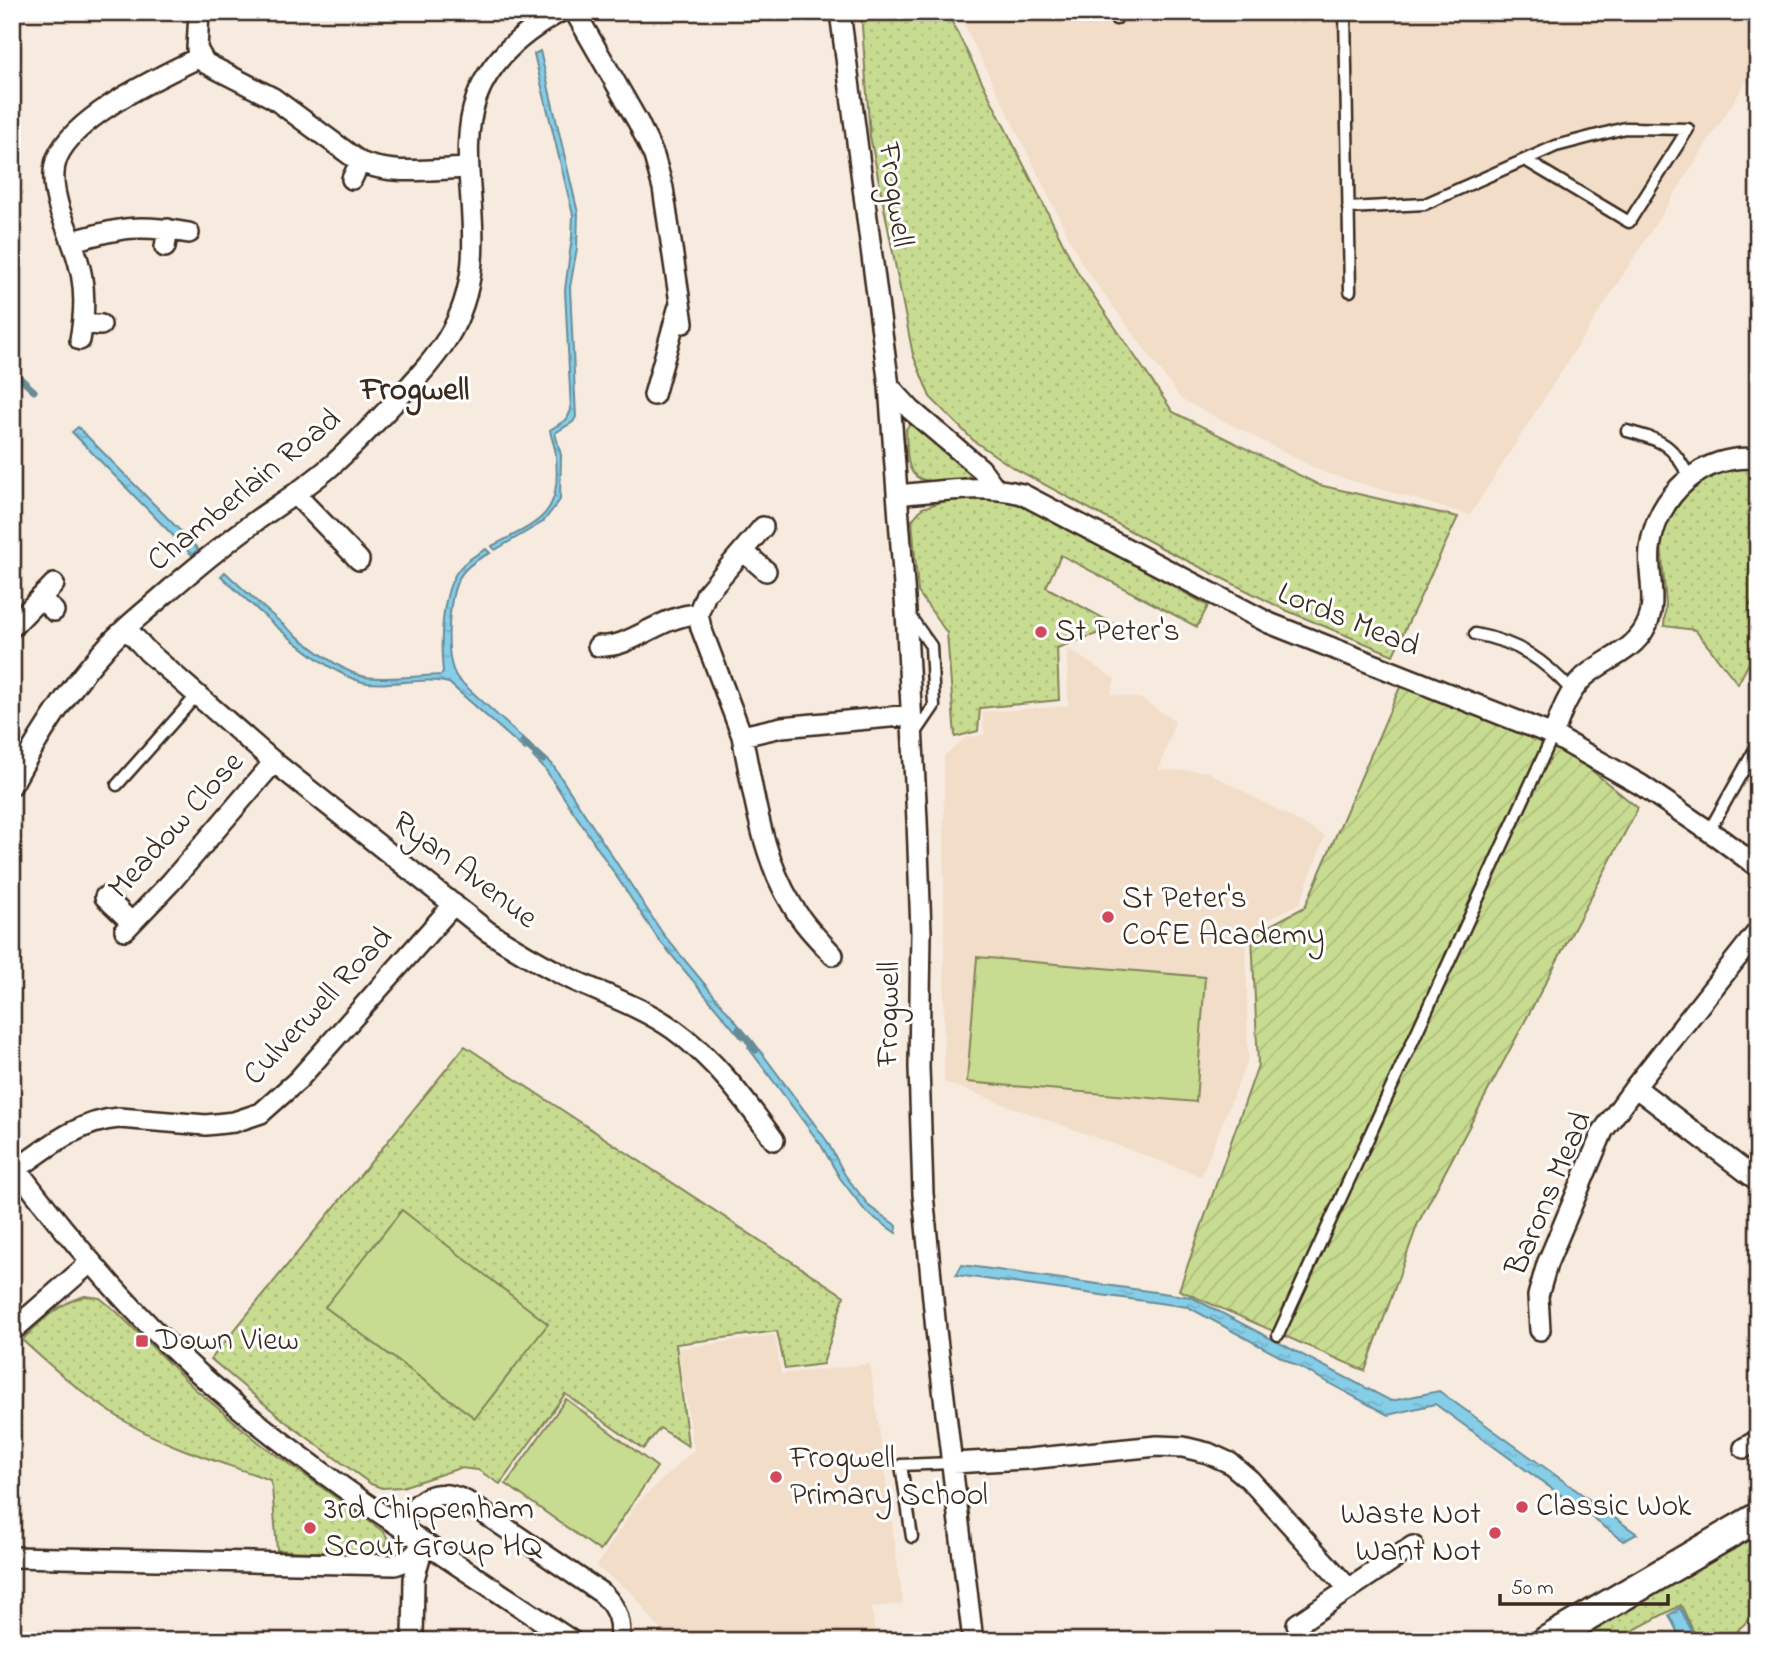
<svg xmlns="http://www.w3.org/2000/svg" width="1770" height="1653" viewBox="0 0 1770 1653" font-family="'Indie Flower',sans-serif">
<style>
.built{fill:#f1ddc8}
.grass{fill:url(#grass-dots);stroke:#828358;stroke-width:2}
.park{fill:#c8dc91;stroke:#828358;stroke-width:2}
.garden{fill:url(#garden-furrows);stroke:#828358;stroke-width:2}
.water{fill:url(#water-ripples);stroke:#688c97;stroke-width:2}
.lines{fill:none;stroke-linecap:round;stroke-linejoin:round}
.stream{stroke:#688c97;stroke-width:7}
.service-casing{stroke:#3b2a1e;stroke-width:15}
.minor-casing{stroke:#3b2a1e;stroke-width:24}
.secondary-casing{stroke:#3b2a1e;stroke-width:33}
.service{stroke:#fff;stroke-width:10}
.minor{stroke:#fff;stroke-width:19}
.secondary{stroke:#fff;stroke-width:28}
.poi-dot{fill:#d1495b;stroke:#fff;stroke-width:2.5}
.labels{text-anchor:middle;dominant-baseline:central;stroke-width:6;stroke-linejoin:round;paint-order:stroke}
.street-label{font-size:32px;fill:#3b2a1e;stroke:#fff}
.poi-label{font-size:32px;fill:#3b2a1e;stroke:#fff;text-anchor:start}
.neighbourhood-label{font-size:33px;font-weight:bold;fill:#3b2a1e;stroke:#fff}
</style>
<defs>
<pattern id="grass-dots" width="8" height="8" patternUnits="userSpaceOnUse" patternTransform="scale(1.75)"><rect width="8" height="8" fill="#c8dc91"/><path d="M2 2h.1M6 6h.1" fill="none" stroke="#adbd7d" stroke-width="1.8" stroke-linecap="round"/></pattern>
<pattern id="garden-furrows" width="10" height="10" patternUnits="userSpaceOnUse" patternTransform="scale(1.75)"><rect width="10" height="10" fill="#c8dc91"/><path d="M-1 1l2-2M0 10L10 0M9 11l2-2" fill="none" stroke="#adbd7d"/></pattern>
<pattern id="water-ripples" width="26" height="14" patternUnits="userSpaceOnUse" patternTransform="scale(1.75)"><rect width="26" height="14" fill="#86cde8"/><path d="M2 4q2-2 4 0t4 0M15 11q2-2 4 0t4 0" fill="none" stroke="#75b0c7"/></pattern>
</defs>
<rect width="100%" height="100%" fill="#f7ebdf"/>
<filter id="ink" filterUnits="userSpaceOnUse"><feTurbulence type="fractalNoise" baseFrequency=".0143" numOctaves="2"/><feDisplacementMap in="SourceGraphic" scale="14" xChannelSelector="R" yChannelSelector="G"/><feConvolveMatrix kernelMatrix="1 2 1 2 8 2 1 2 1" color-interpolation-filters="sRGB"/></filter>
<g filter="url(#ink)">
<path class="built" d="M958,12H1758V85L1746,82L1470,515L1325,473L1181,399L1082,264Z
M1067,648L1115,679L1111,694L1141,699L1175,721L1159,770L1206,771L1325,836L1300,903L1246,931L1248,1059L1201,1176L944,1082V756L966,737L984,735L983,712L1068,706Z
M775,1335L781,1374L870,1364L903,1604L872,1607L875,1641H669L632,1593L596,1567L637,1503L694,1450L678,1349Z"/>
<path class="grass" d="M861,12H947L1078,273L1173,412L1319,485L1458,517L1393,655L1283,609L1162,548L1012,467L974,441L930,397L913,355L870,136Z
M909,425L915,426L969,470L970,476C962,480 952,481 943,481C903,485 908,460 906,429Z
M1743,465L1758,468V590L1750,605L1758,609V646L1738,684L1695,630L1664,626L1666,605L1661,544L1669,518L1688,489L1714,470Z
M1005,497L1027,504L1208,606L1197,627L1061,555L1046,587L1112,623L1105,631L1057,648L1059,700L980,708L978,731L955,737L947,633L918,592L912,520L922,508L945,501Z
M465,1046L844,1296L823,1364L785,1369L777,1331L676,1344L688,1446L660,1428L643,1449L565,1394L500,1484L478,1470L460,1468L402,1487L382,1488L371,1484L286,1422L211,1359Z
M85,1296L100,1298L118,1313L195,1389L261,1444L384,1532L388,1539C386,1544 387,1545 382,1548C368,1557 297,1551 277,1550L272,1487L270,1480C224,1463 175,1450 133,1426C92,1402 57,1372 22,1340C41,1321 59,1303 85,1296Z
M1758,1529V1611L1738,1630L1747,1641H1698L1681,1605L1613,1641H1569Z"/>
<path class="park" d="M977,957L1205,977L1196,1102L967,1082Z
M402,1210L548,1324L475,1418L325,1307Z
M566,1399L657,1467L600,1551L506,1484Z"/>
<path class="garden" d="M1400,687L1554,740L1638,808L1418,1223L1365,1371L1179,1290L1258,1065L1252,935L1305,907Z"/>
<path class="water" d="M540,51L578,213L577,248L570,287L576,417L573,422L555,433L561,455L560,500L543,522L495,550L492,546C540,521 561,517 556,457C556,447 551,439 550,430L567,419L571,410L565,290L572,237L573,215L534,54Z
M78,427L198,549L192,555L72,432Z
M486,549L490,553C477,559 463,568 457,582C448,603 443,663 459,680L530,745L525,750L449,683C424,676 395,686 368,683C326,677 253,606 221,576L225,572C254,599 329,671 366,677C388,680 418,676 441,675L443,672C440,644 441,592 459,569C466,560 477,554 486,549Z
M538,751L552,764L663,934L746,1034L742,1039L658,939L545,769L533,757Z
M753,1041L827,1141L845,1175L870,1207L897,1226L896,1233L866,1212L840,1178L821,1145L748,1047Z
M962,1265L1191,1297L1391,1401L1439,1391L1637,1534L1624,1541L1435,1404L1388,1415L1188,1307L956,1275Z
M1680,1608L1697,1641H1682L1669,1615Z"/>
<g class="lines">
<path class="stream" d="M12,371L34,391
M523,742L543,760
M739,1029L756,1050"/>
<defs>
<path id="service" d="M1115,12L1116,19
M1345,12L1350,291
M1348,208L1425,204L1556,146L1625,128L1688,129L1629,222L1525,160
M1627,431C1661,440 1673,444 1689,477
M909,615L931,646L934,706L915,734
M1475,634C1518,642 1544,660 1572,691
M117,785L197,695
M1709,831L1758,744
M1278,1335L1553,735
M912,1537L901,1465L952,1463"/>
<path id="minor" d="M199,12L197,49L205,63L273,98L360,162C392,176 434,169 468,168
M575,12L638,122L654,156L663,188L683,323
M840,12L889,386L906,612L917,820L921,932L919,1067L923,1194L936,1330L973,1641
M352,179L360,162
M73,241C122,227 139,224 189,233
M165,247L168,229
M83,323L101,325
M80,340C90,285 80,262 60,211C55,195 51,173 57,158C75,115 160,77 200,57
M889,386L911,410L981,469L995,488
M654,395L678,309
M295,494L359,560
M898,495C939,491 981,484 1022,494L1269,623L1553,735L1641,785L1719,838L1758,867
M743,551L766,571
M40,598L54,611
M12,627L54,584
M126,628L148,652L274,762L487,931C514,948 542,965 571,979C605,995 642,1007 673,1029C714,1058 745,1100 774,1140
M598,646C632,649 658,616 698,614
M1553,735C1560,716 1567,694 1583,678C1602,660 1632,653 1645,628C1659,604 1647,575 1650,549C1656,495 1704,452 1758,459
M742,736L701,628L698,614L706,594L763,527
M12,785C38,737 67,690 104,650C120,631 140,616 158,600C190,572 223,545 257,520C281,503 307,487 330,467C352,448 373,425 393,404C412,383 432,363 447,339C522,217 392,104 560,12
M105,897L131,922
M125,930L171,882L274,762
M1758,931L1635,1087L1758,1181
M833,955C818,939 803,924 792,905C761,855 754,793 742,736L782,727L911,715
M12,1163C69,1239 131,1313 202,1376C315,1477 446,1556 572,1641
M17,1169C49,1146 79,1121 119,1118L206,1125L234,1122L261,1113L298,1080L454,904
M1540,1330L1538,1296L1547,1264L1603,1131L1635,1087
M12,1331L91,1262
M1744,1448L1758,1440
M953,1463L1028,1459L1157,1446L1183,1447L1208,1453L1230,1463L1250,1480L1349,1589L1413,1546
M399,1525C419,1500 433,1485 466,1501L603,1594C617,1608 622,1622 619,1641
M12,1557L395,1565L409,1560L425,1543
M1297,1624L1349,1589
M413,1641L414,1579L422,1550"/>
<path id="secondary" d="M1546,1641L1758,1517"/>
</defs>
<use href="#service" class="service-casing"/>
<use href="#minor" class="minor-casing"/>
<use href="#secondary" class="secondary-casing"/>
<use href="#service" class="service"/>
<use href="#minor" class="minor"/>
<use href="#secondary" class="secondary"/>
</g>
</g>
<g class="poi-dot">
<circle cx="1041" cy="632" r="7"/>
<circle cx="1108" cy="917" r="7"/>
<rect x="135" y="1334" width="14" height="14" rx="3.5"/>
<circle cx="776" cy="1477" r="7"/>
<circle cx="1522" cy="1507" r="7"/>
<circle cx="310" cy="1528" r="7"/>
<circle cx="1495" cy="1533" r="7"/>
</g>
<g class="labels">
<g class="street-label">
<text transform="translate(894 195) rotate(82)">Frogwell</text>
<text transform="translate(245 491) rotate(-39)">Chamberlain Road</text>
<text transform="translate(1348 621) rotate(22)">Lords Mead</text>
<text transform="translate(177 826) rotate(-48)">Meadow Close</text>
<text transform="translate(464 871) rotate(37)">Ryan Avenue</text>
<text transform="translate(319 1007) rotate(-47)">Culverwell Road</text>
<text transform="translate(890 1014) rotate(-89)">Frogwell</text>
<text transform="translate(1550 1194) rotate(-67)">Barons Mead</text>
</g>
<g class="poi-label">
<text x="1055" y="632">St Peter's</text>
<text x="1122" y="899">St Peter's<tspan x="1122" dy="37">CofE Academy</tspan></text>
<text x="156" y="1341">Down View</text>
<text x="790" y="1459">Frogwell<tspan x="790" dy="37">Primary School</tspan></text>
<text x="1536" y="1507">Classic Wok</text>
<text x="324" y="1510">3rd Chippenham<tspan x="324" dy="37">Scout Group HQ</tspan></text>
<text x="1481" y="1515" text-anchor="end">Waste Not<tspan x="1481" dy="37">Want Not</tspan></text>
</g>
<g class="neighbourhood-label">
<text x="415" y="391">Frogwell</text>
</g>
</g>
<rect width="1770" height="1653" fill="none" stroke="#fff" stroke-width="42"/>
<rect x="21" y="21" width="1728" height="1611" fill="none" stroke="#3b2a1e" stroke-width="2.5" filter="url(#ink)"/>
<path d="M1500 1594v10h168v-10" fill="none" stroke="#3b2a1e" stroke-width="3.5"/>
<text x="1511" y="1594" font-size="21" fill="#3b2a1e" stroke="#ffffff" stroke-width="5" paint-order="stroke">50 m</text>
</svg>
